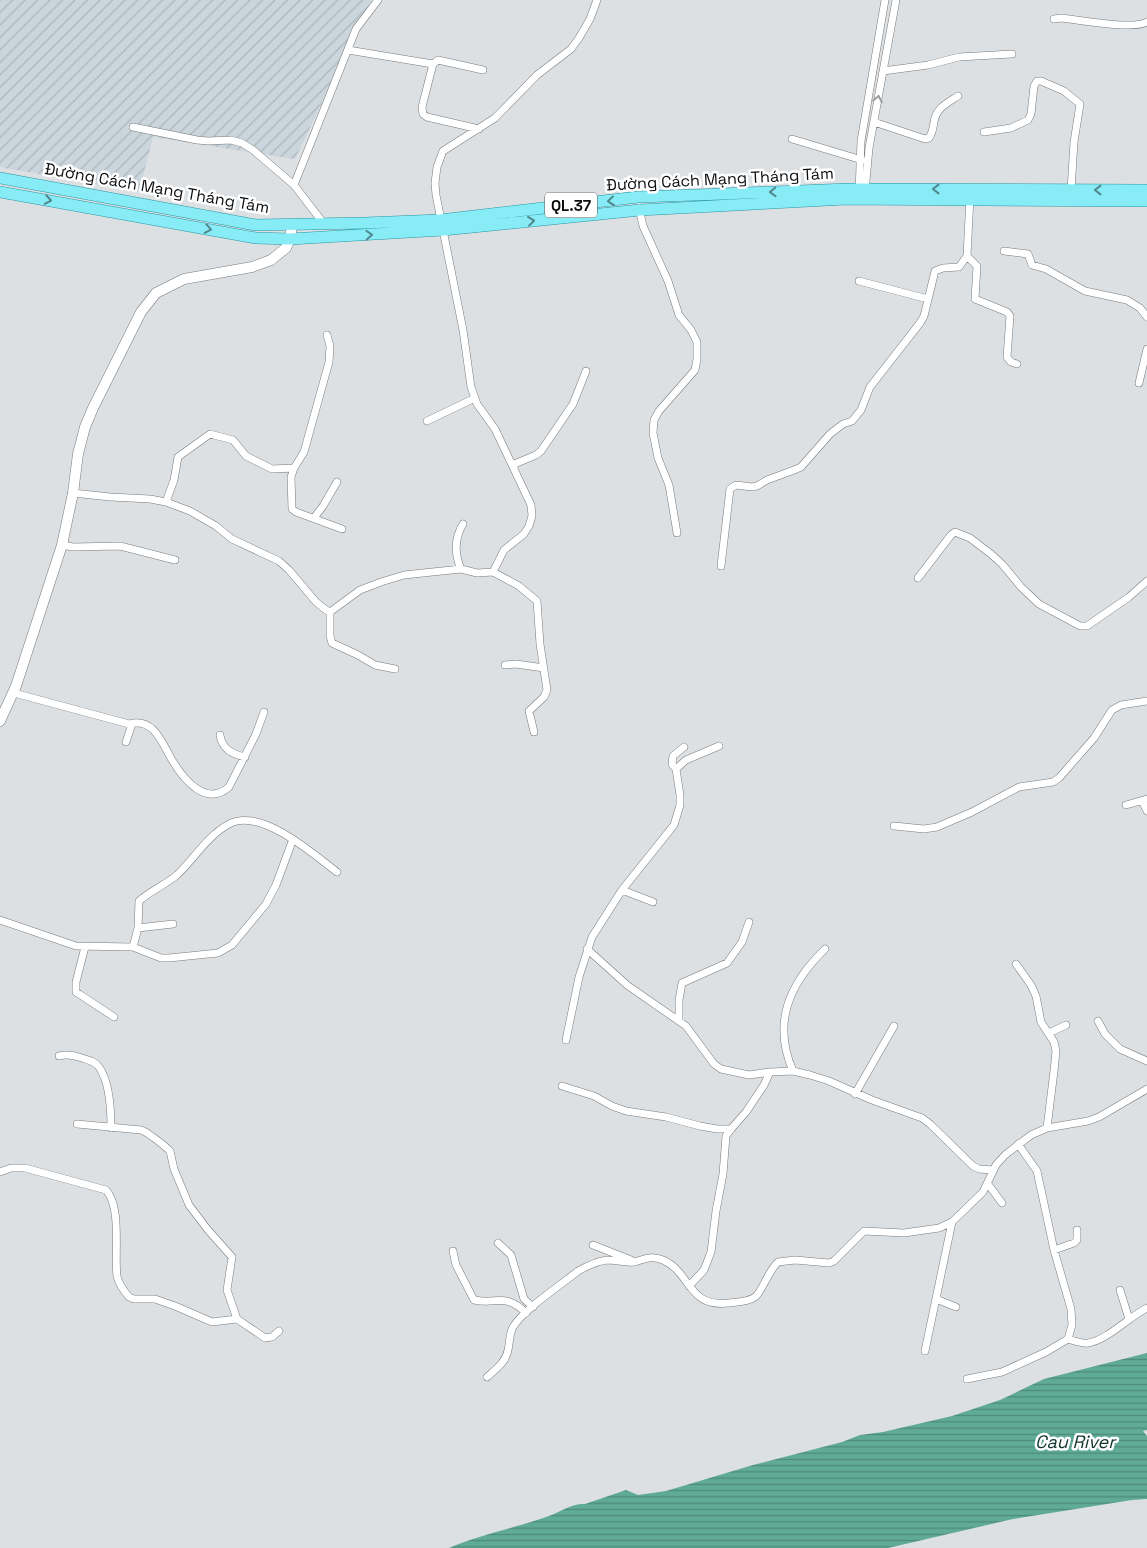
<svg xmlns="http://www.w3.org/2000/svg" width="1147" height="1548" viewBox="0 0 1147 1548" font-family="'Space Grotesk',sans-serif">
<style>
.industrial{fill:url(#industrial-furrows)}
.water{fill:url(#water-rules)}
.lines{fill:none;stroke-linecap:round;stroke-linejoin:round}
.street-casing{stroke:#777a7d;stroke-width:8}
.secondary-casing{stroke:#777a7d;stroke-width:11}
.primary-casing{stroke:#2995a1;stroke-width:12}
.street{stroke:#fff;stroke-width:7}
.secondary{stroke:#fff;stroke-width:10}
.primary{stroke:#88ecf6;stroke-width:11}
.oneway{stroke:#9d9e9e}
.oneway2{stroke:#50878d}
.labels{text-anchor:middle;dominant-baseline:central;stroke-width:5;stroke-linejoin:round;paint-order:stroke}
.shield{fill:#fff;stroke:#545556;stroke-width:1}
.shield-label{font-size:15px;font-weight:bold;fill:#0b0c0d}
.street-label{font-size:16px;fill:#0b0c0d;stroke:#fff}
.water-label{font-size:18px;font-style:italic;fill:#0f342b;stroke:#fff}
</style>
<defs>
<pattern id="industrial-furrows" width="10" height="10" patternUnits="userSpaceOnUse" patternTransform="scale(1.25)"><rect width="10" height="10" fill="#cad5dc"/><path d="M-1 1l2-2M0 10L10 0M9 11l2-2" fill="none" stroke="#acb6bc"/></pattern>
<pattern id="water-rules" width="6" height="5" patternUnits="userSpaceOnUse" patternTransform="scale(1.25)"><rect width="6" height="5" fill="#5fab96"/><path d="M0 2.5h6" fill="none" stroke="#4d8a79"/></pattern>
</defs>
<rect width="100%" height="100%" fill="#dde0e3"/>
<path class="industrial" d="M0,0H371L295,159L153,137L139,192L0,167Z"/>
<path class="water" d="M1147,1353V1430L1143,1431L1147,1436V1499L1132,1500L1013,1519L888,1548H449C483,1534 515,1528 549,1516C560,1512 573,1503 585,1504L626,1490L638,1495L666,1491L753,1465L842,1442L860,1435L883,1432L952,1416L1000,1400L1044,1379Z"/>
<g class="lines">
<defs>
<path id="street" d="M1054,19L1061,18C1080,20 1132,30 1147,22
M348,50L433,64
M883,71L928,65L959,57L1012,54
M874,122L925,139L929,138C933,132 933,128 934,122C936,108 947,103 958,96
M133,127L197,140L208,141L231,140L242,143L253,150L294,185L324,224
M479,129L427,117L423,114L422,107L433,64L438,60L483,70
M984,132L1011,128L1028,120L1031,114L1034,86L1037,81H1041L1064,91L1080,104L1074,142L1071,190
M792,139L862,160
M294,185L356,29L378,0
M859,192L861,141L885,0
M865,192L869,148L896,0
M639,208L643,226L668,281L679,315L691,330L697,342V359L695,370L659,411L654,420L653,433L658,458L669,485L677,533
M1004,251L1028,254L1032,265L1046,269L1085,291L1127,300L1140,308L1147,317
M967,256L977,266L975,299L1007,312L1010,316L1007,357L1011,362L1017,364
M859,281L928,299
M327,335L330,346L329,362L304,452L294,468L291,477L292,509L296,512L342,529
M1139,383L1147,349
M427,421L475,398
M512,465L536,455L541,451L573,404L586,371
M73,493L110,497L150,499L166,502L190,511L216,526L232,539L279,561L289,570L316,602L326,610L330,612
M166,502L174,480L178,457L210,434L233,440L246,456L272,469L294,468
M314,518L323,506L337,482
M62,545L73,547L120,546L175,560
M721,566L730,489L736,485L752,487L757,486L767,480L794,470L801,467L830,434L843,424L852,421L861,410L870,387L920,323L924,316L935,271L943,268L959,267L967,256L970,197
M461,569C454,553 454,539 463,524
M493,572L504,550L524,534L529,526L532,516L531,505L495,429L477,404L471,387L463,330L436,195L435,183L437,167L443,151L495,118L537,75L571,49L579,38L590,19L597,0
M918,578L951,535L955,532L970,538L991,554L1002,564L1021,587L1039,604L1080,626H1087L1129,597L1147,581
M330,612L360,590L381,582L404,575L461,569L477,573L493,572L519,586L537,601L540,644L547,690L544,697L529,711L534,732
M330,612V636L332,643L358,655L375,665L395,669
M505,665L516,664L544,668
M14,693L129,724L131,727L126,742
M129,724C154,717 162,743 172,760C184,780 206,807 229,787L256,734L264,712
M220,735C222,749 232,754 245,757
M676,769L672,764L673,756L684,747
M1142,801L1147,811
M1126,805L1147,799
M894,826L924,829L937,827L972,812L1019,787L1053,782L1059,778L1094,738L1112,710L1121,705L1147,701
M622,890L653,902
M0,920L76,946L133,947L161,958H169L218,953L232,945L266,904L276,885L293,839
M138,928L173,924
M85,947L76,982V992L114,1017
M133,947L138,928L139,901C150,891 165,885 177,875C194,859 207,836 229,824C261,807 313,854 337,872
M587,949L627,985L686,1026L714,1064L721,1069L749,1075L770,1072L793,1071L810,1075L829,1081L872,1100L922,1118L930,1124L973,1166L979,1169L993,1170
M1016,964L1031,985L1036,996L1041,1022L1054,1042L1056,1051L1054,1071L1047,1128
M679,1021V1000L682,983L727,963L742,942L749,922
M1098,1021L1105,1034L1120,1049L1147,1061
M1049,1033L1066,1025
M566,1040L579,977L592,937L622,890L674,825L680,805V795L676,769L686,760L719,746
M59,1056C67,1054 74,1055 82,1058C88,1060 95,1061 99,1067C109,1081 111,1110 111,1128
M793,1071C772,1023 789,984 825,949
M562,1086L594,1096L612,1106L626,1111L666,1117L700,1126L717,1129H731
M855,1094L894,1026
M77,1124L141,1130C146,1131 165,1146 170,1151L174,1169L189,1205L208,1230L232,1257L227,1290L237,1319L265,1338L272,1337L279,1331
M1018,1144L1037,1171L1054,1250L1071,1309L1072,1325L1068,1339
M0,1172L11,1168H25L106,1190C122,1207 114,1254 117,1276C118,1283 124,1291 129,1297L134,1299H155L175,1306L212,1322L237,1319
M988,1184L1002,1203
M498,1243L511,1255L524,1299L533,1307
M593,1245L631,1260
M1054,1250L1074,1243L1077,1240V1230
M453,1251L456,1265L474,1300C497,1305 505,1292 526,1313
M689,1286L704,1270L711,1252L716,1211L723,1174L726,1136L731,1129L746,1112L764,1085L770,1072
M1120,1290L1129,1319
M936,1299L956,1307
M925,1351L952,1222
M487,1377C496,1369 506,1362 508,1350C510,1342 509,1334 513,1327C524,1309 561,1285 578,1271C587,1266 597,1261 607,1260C616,1260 625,1263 634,1262C645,1259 652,1255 663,1260C692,1273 687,1308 729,1303C738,1302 748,1302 755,1297C762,1292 768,1271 778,1262L795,1260L829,1263L834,1261L864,1231L904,1233L939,1228L952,1222L983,1192L996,1165L1005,1155L1031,1135L1047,1128L1088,1121L1099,1117L1147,1089
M967,1379L1002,1372L1046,1352L1068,1339C1074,1341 1082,1344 1088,1343C1106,1341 1130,1316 1147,1308"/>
<path id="secondary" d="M0,721L16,686L62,545L73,493L78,454L85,427L93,408L141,312L156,293L184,279L252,267L271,260L286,248L290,239L292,225"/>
<path id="primary" d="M0,178L256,225L365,223L440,220L638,197L722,194L848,189L1147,190
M0,192L256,238L290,239L443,230L640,210L846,199L1147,201"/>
</defs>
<use href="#street" class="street-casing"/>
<use href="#secondary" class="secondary-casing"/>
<use href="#primary" class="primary-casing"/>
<use href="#street" class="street"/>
<use href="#secondary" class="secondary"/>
<use href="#primary" class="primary"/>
</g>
<defs><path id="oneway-chevron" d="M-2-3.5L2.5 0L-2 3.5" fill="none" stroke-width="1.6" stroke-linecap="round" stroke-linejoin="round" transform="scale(1.25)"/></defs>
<use class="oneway" href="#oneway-chevron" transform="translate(878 99) rotate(-79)"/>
<g class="oneway2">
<use href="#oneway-chevron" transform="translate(936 189) rotate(-180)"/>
<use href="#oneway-chevron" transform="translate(1098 190) rotate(-180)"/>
<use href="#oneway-chevron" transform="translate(773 192) rotate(178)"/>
<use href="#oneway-chevron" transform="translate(48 200) rotate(10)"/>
<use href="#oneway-chevron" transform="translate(611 201) rotate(174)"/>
<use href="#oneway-chevron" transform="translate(531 221) rotate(-6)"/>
<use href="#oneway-chevron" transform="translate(208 229) rotate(11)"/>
<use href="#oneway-chevron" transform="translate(369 235) rotate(-3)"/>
</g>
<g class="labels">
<rect class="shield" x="545" y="192.5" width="52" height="25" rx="4"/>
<g class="shield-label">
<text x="571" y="205">QL.37</text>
</g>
<g class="street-label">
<text transform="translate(720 179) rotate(-3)">Đường Cách Mạng Tháng Tám</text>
<text transform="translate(157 188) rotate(10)">Đường Cách Mạng Tháng Tám</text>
</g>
<g class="water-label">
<text x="1075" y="1441">Cau River</text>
</g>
</g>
</svg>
